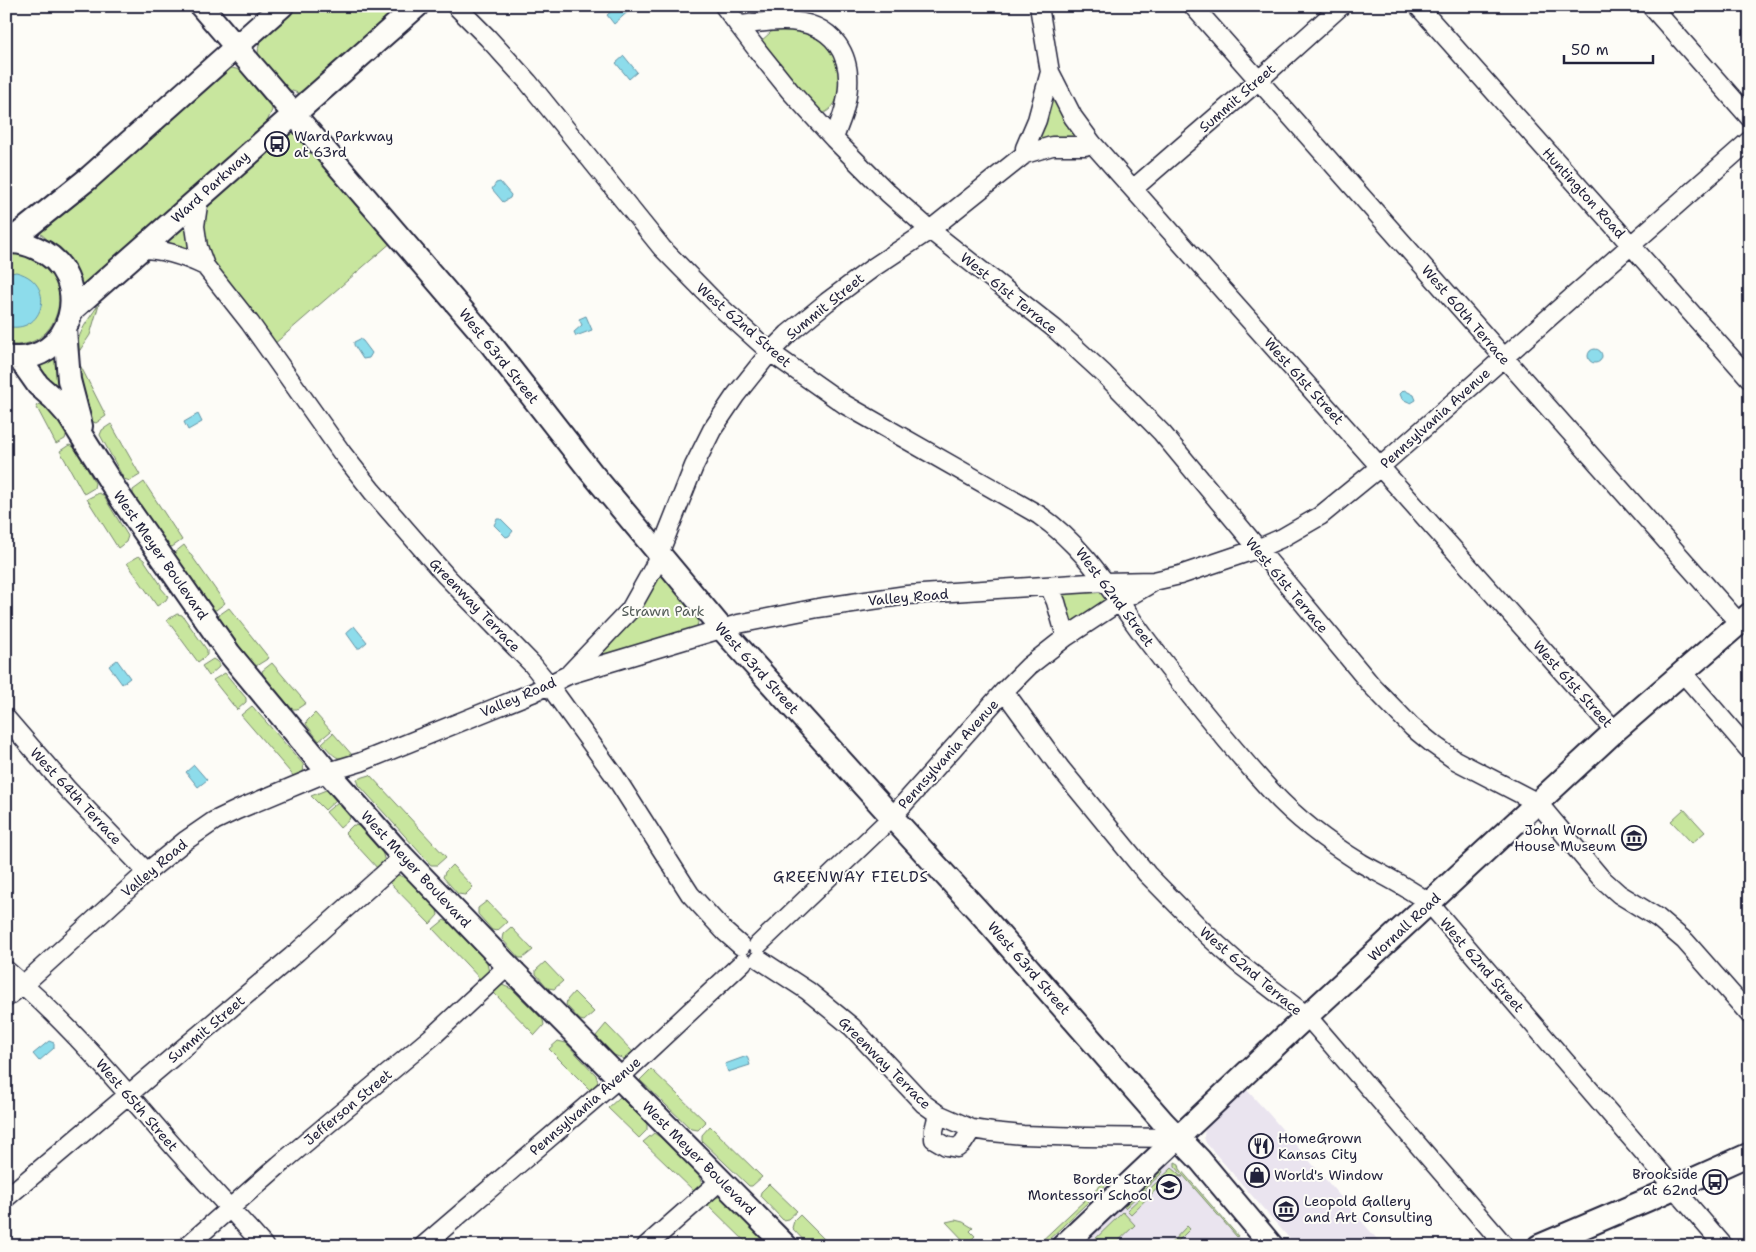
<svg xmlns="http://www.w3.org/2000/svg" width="1756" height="1252" viewBox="0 0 1756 1252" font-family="'Shantell Sans',sans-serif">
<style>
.built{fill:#eae4ef}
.green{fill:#c8e69e;stroke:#75846c}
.water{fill:#8ddceb;stroke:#6292a5}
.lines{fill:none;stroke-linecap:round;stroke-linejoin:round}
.minor-casing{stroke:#22223b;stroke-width:21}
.major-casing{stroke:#22223b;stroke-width:26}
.minor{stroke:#fdfcf7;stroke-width:18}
.major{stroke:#fdfcf7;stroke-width:22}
.labels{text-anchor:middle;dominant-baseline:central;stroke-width:4;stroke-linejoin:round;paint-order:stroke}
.street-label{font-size:14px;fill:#22223b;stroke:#fdfcf7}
.poi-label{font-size:14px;fill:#22223b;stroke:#fdfcf7;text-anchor:start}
.park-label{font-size:14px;fill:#545d59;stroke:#fdfcf7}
.neighbourhood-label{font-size:15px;letter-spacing:1px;fill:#22223b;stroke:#fdfcf7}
</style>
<rect width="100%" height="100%" fill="#fdfcf7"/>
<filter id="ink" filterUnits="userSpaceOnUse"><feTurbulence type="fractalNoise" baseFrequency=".02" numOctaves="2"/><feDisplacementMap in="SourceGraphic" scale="10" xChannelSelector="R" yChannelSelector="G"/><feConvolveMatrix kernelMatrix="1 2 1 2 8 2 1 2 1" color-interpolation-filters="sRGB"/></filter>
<g filter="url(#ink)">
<path class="built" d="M1244,1087L1269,1114L1383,1246H1296L1206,1143L1204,1137L1205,1127Z
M1174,1162L1179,1164L1180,1169L1246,1246H1080L1161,1168Z"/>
<path class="green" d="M297,6H399L304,90L298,93L287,89L259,56C253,36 283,18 297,6Z
M792,28C810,34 830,42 838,61C845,76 840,111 820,114L760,42L771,32Z
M232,68L240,70L246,74L271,102L272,110L267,122L105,266L86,286H82L59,250L40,233V229L226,70Z
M1052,99L1056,101L1064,118L1077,135L1075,138L1037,141L1049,100Z
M292,130L393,241L273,345L217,271L202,237L205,205Z
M186,221L191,245L189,249C183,252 170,247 165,242Z
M10,254C15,254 21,254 25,255C81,269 63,355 6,344V255Z
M99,304L90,335L74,359C78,332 84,326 99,304Z
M58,352L63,386L58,391L34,365Z
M78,361L106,416L96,423L91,421L79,396Z
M43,402L47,403L67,433L65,439L56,444L36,406Z
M111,424L140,475L130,481L124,479L100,435L102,430Z
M69,445L75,447L95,483L94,488L84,494L60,451Z
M144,482L182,540L172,547L166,545L133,495V490Z
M99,493L103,495L128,536L126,542L118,548L87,499Z
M184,545L225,603L216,610H212L175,558L174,553Z
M139,556L144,560L161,585V588L168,596L166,600L157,606L127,563Z
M661,575L665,577L699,617L697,627L693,630L642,643L599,658L596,656L656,578Z
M1099,591L1104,594L1105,598L1104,602L1075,622L1068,621L1060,596L1062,593Z
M229,608L269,658L256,666L254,665L218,619L219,615Z
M177,614L182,615L207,650V655L198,662L167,620Z
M213,659L219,663V667L209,676L202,666Z
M272,663L306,703L297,709H292L263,676L262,671Z
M225,673L246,698V702L237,710L213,680Z
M252,706L303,764C305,771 302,776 296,779L241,715Z
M315,713L331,731L319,741L306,724L307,721Z
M333,733L353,756C336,763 333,754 322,743Z
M370,775L446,857L437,865H431L359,785L357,779Z
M326,790L336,800L325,810L311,796Z
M338,802L350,817L349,820L340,828L326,812Z
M1684,809L1705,832L1692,843L1671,821Z
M353,825L360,826L382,851L385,862L379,870L345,833Z
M452,865L473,887L465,895L458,894L443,877L445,872Z
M398,875L409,879L437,910L438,915L430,924L387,880Z
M487,901L507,922L497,931L492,930L478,914V908Z
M444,920L448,922L487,962L489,973L483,982L433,929Z
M511,927L533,950L523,958H519L502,939L503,934Z
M545,962L563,981L554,989L548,988L536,974V970Z
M502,985L512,989L543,1020L544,1025L535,1035L492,991Z
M574,992L594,1012L584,1021L580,1020L566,1005L567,1000Z
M606,1024L634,1053L624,1059L614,1055L596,1036Z
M558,1041L566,1043L596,1075L598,1082L592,1092L549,1049Z
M651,1069L706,1122L698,1130L691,1129L642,1082L640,1080Z
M620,1097L647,1124V1130L639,1138L608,1108Z
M710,1126L762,1177L752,1186H749L702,1141V1135Z
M654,1133L660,1137L698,1174L702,1184L696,1193L643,1142Z
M1175,1162L1179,1164L1180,1169L1238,1236L1237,1237L1175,1166Z
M1172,1168L1183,1177L1170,1176L1131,1214L1127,1210Z
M1161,1169L1163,1172L1125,1208L1123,1205Z
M1098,1174L1107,1184L1042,1246H1036L1103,1183L1097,1176Z
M769,1184L797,1211L788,1219L783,1220L760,1196L761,1192Z
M712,1197H720L727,1201L766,1241L765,1246H750L705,1202Z
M1123,1212L1135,1225L1113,1246H1088Z
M800,1215L831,1246H809L792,1228L794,1221Z
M955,1220L963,1222L973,1228L970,1231L975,1236L967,1244L946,1222Z
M1187,1226L1190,1229L1175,1244L1176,1246H1168Z"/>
<path class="water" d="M617,6H628L631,9L614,24L607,15Z
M624,56L637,72L629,79L616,63Z
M500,182L511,195L510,198L503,202L492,189L496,183Z
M16,272C58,282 44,336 6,326V274Z
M586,316L592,330L576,336L574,332L582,325L579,319Z
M360,339L363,341L372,353L369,358L363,359L354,345V342Z
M1588 356a7 7 0 1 1 14 0a7 7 0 1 1-14 0Z
M1404,390L1414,395L1416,400L1411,403L1402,399L1400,394Z
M198,414L202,422L188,430L184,422Z
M497,519H501L513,531L509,536L506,537L494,525Z
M354,626L367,642L360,648H357L347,634V632Z
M117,660L130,678L122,684L109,666Z
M194,765L207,780L198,787L186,772Z
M49,1041L54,1043V1048L39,1061L33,1054Z
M747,1056L750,1065L728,1072L725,1064Z"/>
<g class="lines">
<defs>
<path id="minor" d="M456,6L488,38L528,82L662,248L718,305L770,352L844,404L1039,515C1088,549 1114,597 1149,643C1188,694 1229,745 1272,792C1298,820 1329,843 1361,863C1384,876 1408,887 1429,903L1724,1246
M724,6L758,51L790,91L834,139L888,193L930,230L1055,329L1104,374L1162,433L1372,686L1412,727L1434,745L1455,760L1538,803L1600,877L1619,894L1658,918L1685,941L1750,1015
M1039,6L1050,72L1073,117L1092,143L1615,731
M1193,6L1739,623
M1418,6L1750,379
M1651,6L1750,118
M738,25C752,24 767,21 781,21C834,20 857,56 845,106C843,117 837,128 834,139
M1025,154V148L1037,120L1050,72
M1133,189L1259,80L1341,6
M199,198L195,226L198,247L205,266L250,323L342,453L372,491L446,576L532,664L549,685L614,775L690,894L725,932L741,946
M141,249C164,249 184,256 205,266
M1049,586L1056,602L1066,637
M1682,672L1750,751
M570,673L630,610L653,569L694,466L712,430L735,396L770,352L788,334L827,302L874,267L930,230L1025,154L1052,146H1085L1092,143
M1004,691L1061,769L1147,874L1207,935L1238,963L1307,1016L1505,1246
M6,718L68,790L147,872
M758,945L892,817L1004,691L1029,666L1066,637L1119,602L1152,583
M759,959L808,991L852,1027L924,1104L938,1114L972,1129L992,1132L1023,1135L1085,1137L1179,1138
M6,970C68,1022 121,1086 174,1147C203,1180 234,1212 264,1246
M6,998L24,984L147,872L185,841L214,821L237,810L328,772L361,762L532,693L568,675L738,624L818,608L907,595L1105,582L1154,581L1180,575L1257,549L1282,538L1320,516L1380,467L1750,140
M938,1114L934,1130V1139L946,1146L957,1148L963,1143L972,1129
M6,1198L297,952L403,857
M187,1246L279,1165L434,1035L508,966
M423,1246L619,1078L743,962
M646,1246L721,1180"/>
<path id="major" d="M201,6L487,339L591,472L722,629L892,817L982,915L1164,1123L1200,1160L1272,1246
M9,242L90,177L282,6
M6,243C16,241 27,244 36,248C98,274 73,369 6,357
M72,310L417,6
M65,329L69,380L81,426
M19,358L38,385L54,399L69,416L120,497L229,653L331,776L403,857L508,966L786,1246
M1063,1246L1294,1028L1615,731L1750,614
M1539,1246L1647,1200L1750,1154"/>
</defs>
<use href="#minor" class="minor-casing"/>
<use href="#major" class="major-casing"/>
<use href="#minor" class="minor"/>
<use href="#major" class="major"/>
</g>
</g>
<defs>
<symbol id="bus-ring" viewBox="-11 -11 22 22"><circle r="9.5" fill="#fdfcf7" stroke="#22223b" stroke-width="1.5"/><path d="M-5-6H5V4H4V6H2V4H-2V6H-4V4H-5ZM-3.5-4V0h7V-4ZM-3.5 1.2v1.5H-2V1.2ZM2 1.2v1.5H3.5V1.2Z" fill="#22223b"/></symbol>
<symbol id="museum-ring" viewBox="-11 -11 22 22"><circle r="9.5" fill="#fdfcf7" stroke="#22223b" stroke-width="1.5"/><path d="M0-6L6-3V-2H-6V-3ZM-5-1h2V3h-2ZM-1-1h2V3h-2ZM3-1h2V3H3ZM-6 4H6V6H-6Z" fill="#22223b"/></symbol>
<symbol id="restaurant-ring" viewBox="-11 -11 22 22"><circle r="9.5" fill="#fdfcf7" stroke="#22223b" stroke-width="1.5"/><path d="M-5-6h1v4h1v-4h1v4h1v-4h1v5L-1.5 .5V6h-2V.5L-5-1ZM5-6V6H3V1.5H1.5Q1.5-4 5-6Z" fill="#22223b"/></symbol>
<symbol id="shop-ring" viewBox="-11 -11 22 22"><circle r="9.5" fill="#fdfcf7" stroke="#22223b" stroke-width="1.5"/><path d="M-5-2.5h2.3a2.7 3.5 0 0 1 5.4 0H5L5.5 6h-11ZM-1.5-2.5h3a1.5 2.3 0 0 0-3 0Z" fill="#22223b"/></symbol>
<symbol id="school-ring" viewBox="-11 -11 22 22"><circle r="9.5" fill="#fdfcf7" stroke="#22223b" stroke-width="1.5"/><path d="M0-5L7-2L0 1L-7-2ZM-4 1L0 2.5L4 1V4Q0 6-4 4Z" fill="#22223b"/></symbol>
</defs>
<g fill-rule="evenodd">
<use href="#bus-ring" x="263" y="130" width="28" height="28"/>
<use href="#museum-ring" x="1620" y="824" width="28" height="28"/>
<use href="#restaurant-ring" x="1247" y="1132" width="28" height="28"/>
<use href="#shop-ring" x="1243" y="1161" width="28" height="28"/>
<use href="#bus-ring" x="1701" y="1168" width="28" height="28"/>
<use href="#school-ring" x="1155" y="1173" width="28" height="28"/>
<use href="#museum-ring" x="1272" y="1195" width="28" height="28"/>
</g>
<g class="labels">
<g class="street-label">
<text transform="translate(1237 98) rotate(-41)">Summit Street</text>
<text transform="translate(210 187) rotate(-42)">Ward Parkway</text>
<text transform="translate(1584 193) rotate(48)">Huntington Road</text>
<text transform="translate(1009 293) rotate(39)">West 61st Terrace</text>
<text transform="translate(825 306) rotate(-39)">Summit Street</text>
<text transform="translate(1466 315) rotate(49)">West 60th Terrace</text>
<text transform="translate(744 325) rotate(41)">West 62nd Street</text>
<text transform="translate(499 356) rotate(51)">West 63rd Street</text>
<text transform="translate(1304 381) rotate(48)">West 61st Street</text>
<text transform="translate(1435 418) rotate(-42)">Pennsylvania Avenue</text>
<text transform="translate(161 555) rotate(55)">West Meyer Boulevard</text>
<text transform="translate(1287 585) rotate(50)">West 61st Terrace</text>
<text transform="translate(908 597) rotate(-5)">Valley Road</text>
<text transform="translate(1115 597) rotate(53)">West 62nd Street</text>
<text transform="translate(475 605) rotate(46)">Greenway Terrace</text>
<text transform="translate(757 668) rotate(48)">West 63rd Street</text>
<text transform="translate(1573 684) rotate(48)">West 61st Street</text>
<text transform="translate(518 697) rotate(-23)">Valley Road</text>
<text transform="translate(948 754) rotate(-48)">Pennsylvania Avenue</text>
<text transform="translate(76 796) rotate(47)">West 64th Terrace</text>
<text transform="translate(154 868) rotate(-40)">Valley Road</text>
<text transform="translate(416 869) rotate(47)">West Meyer Boulevard</text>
<text transform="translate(1404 927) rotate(-43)">Wornall Road</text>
<text transform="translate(1482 965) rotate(49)">West 62nd Street</text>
<text transform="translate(1029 968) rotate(49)">West 63rd Street</text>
<text transform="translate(1251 971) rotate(40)">West 62nd Terrace</text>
<text transform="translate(206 1029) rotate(-40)">Summit Street</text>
<text transform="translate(885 1063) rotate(45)">Greenway Terrace</text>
<text transform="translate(137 1105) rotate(49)">West 65th Street</text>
<text transform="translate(585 1106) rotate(-41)">Pennsylvania Avenue</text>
<text transform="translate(348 1107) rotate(-40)">Jefferson Street</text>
<text transform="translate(699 1158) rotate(45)">West Meyer Boulevard</text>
</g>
<g class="poi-label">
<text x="294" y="136">Ward Parkway<tspan x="294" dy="16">at 63rd</tspan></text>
<text x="1616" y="830" text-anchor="end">John Wornall<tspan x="1616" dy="16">House Museum</tspan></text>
<text x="1278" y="1138">HomeGrown<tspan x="1278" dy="16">Kansas City</tspan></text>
<text x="1698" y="1174" text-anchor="end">Brookside<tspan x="1698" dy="16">at 62nd</tspan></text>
<text x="1274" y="1175">World's Window</text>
<text x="1152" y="1179" text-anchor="end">Border Star<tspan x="1152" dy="16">Montessori School</tspan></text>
<text x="1304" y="1201">Leopold Gallery<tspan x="1304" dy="16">and Art Consulting</tspan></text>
</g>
<g class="park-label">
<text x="663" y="611">Strawn Park</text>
</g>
<g class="neighbourhood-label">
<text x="851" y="877">GREENWAY FIELDS</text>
</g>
</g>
<rect width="1756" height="1252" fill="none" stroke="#fdfcf7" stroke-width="25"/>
<rect x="12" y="12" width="1731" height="1227" fill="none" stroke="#22223b" stroke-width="2" filter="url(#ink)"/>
<path d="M1564 55v8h89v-8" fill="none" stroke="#22223b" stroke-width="2.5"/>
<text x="1571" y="55" font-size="15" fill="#22223b" stroke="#fdfcf7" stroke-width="4" paint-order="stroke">50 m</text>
</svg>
